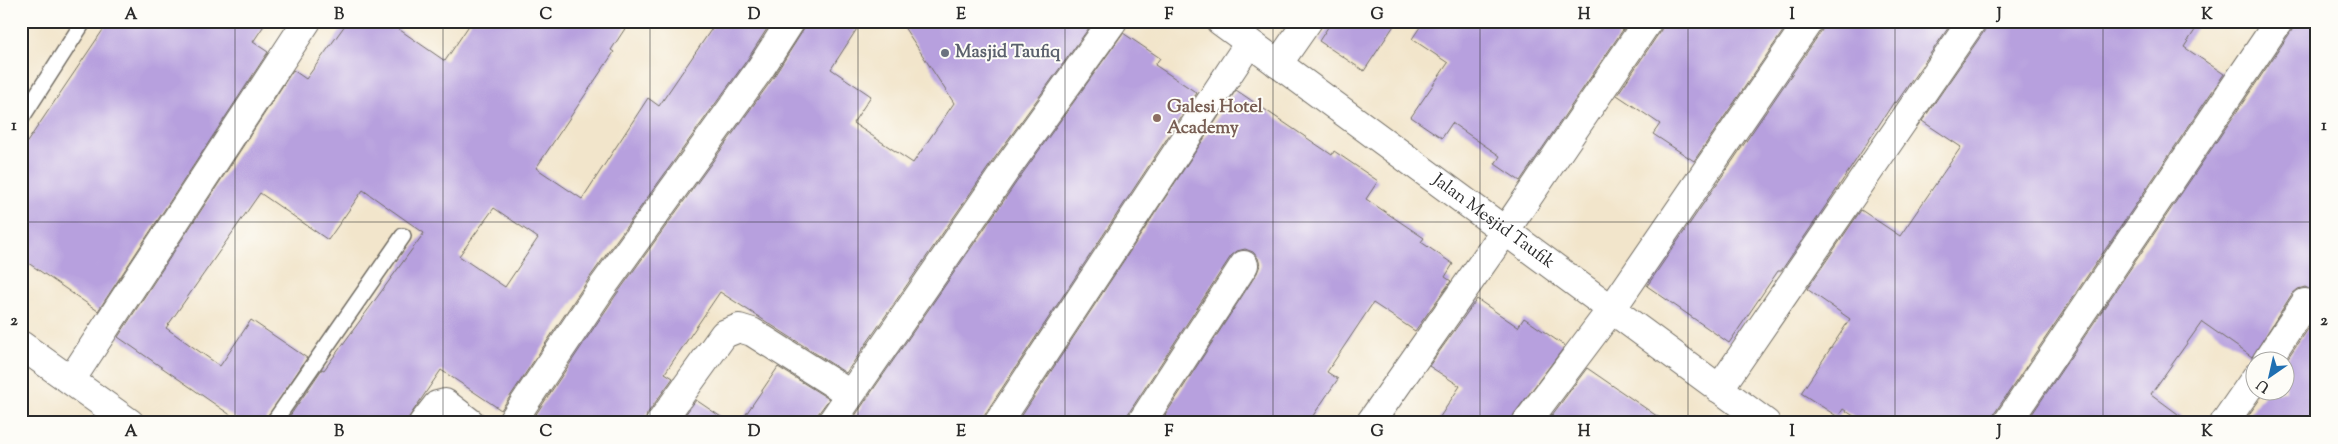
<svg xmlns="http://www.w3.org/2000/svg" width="2338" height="444" viewBox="0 0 2338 444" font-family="'Sorts Mill Goudy',serif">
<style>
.building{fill:#b7a0de;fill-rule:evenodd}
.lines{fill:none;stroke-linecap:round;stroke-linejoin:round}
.lane-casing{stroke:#716c63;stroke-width:18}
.street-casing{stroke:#716c63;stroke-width:30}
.lane{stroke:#fff;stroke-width:15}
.street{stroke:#fff;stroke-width:28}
.grid{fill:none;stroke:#2b2b2b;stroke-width:1;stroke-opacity:0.55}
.worship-dot{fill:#6b7280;stroke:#fdfcf7;stroke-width:2}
.education-dot{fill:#8d6e63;stroke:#fdfcf7;stroke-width:2}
.labels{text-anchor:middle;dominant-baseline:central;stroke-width:4;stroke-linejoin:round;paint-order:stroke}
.worship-label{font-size:18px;font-weight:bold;fill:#5b616d;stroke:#fdfcf7;text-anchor:start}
.education-label{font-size:18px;font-weight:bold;fill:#785e54;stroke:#fdfcf7;text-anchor:start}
.street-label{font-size:18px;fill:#2b2b2b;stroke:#fdfcf7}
.neatline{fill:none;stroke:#2b2b2b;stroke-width:2}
.grid-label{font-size:16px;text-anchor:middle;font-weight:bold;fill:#2b2b2b}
</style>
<rect width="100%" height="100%" fill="#fdfcf7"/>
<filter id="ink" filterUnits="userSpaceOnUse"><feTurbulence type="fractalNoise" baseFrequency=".02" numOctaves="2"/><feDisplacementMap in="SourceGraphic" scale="10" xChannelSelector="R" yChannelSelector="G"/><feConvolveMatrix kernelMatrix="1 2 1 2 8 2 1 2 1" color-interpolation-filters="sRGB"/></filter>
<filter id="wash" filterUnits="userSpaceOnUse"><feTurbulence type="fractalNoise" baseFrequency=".0096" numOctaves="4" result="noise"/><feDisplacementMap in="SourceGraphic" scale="20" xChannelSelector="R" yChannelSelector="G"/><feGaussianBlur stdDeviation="1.12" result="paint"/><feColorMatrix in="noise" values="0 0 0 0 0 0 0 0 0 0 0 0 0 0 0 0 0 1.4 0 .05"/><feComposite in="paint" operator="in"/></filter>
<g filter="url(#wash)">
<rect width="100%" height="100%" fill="#f2e5cb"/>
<g id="blocks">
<path class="building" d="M109,21H267L253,42L268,52L98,311L21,258V151Z
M348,21H387L445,61L472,21H630L611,50L614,52L536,168L582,199L648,98L659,106L717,21H772L747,60L590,277L501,410L441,370L405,423H285L322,369L324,370L424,233L363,190L328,240L260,193L166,328L220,366L251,320L307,358L264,423H242L118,337L293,70L306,79ZM494,208L538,238L505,287L459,256Z
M807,21H862L831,69L871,96L853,123L913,163L954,103L900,21H1094L994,159L846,373L720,292L665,373L673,378L647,414L645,423H530L616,295L773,78L804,29Z
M1332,21H1397L1364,71L1319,41Z
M1424,21H1629L1520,181L1495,164L1500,156L1452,123L1442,138L1411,117L1448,63L1412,39Z
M1663,21H1790L1694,161L1653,134L1660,124L1617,95L1661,30Z
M1824,21H1953L1896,103L1894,102L1835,192L1781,271H1778L1729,343L1647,286L1822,30Z
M1987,21H2201L2184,47L2224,74L1994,414L1992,423H1864L1843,409L1838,417L1801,393L1850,319L1807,289L1861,210L1900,236L1961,147L1922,121L1985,30Z
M2294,21H2306L2317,29V293L2305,287L2298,289L2292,294L2252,357L2202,322L2151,394L2190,423H2026L2292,30Z
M1123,33L1160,58L1155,65L1197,93L985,414L982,423H850L1020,177Z
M1236,90L1332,155L1334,151L1378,181L1366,199L1424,238L1421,242L1453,264L1445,277L1451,281L1415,331L1373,303L1327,372L1338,379L1308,423H1160L1257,273L1260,265L1258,258L1253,252L1245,249L1237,251L1231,256L1128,414L1125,423H1017Z
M1477,299L1518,327L1524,318L1565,346L1514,414L1511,423H1436L1460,386L1429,366Z
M2317,314V423H2243L2265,392H2286L2285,362Z
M778,367L829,399L818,414L816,423H740Z
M1587,368L1667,423H1546Z
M696,400L730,423H679Z"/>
</g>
</g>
<g filter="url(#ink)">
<use href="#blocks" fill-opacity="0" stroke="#716c63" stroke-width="1"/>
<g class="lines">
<defs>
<path id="lane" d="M21,119L84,21
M273,423L403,236"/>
<g id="street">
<path id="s1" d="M1220,21L1766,423"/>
<path d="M1278,64L1308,21"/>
<path d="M21,345L130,423"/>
<path d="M2266,362L2305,303"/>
<path d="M71,380L307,21"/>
<path d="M1719,389L1972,21"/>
<path d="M423,423L437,405L445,403L471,423"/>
<path d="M511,423L603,286L760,69L791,21"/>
<path d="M660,423L724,334L739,328L752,332L850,394"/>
<path d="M831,423L1007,168L1113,21"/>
<path d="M998,423L1249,43"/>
<path d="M1141,423L1244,265"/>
<path d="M1370,423L1505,231L1648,21"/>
<path d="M1526,423L1611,310L1809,21"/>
<path d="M2007,423L2279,21"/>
<path d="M2224,423L2256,377"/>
</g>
</defs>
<use href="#lane" class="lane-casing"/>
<use href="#street" class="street-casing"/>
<use href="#lane" class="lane"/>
<use href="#street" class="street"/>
</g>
</g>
<path class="grid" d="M235,21V423M443,21V423M650,21V423M858,21V423M1065,21V423M1273,21V423M1480,21V423M1688,21V423M1895,21V423M2103,21V423M21,222H2317"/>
<circle class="worship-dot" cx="945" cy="53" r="5"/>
<circle class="education-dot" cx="1157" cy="118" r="5"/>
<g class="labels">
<g class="worship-label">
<text x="955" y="53">Masjid Taufiq</text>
</g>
<g class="education-label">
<text x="1167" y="108">Galesi Hotel<tspan x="1167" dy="21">Academy</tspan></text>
</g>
<g class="street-label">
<text stroke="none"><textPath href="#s1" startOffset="339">Jalan Mesjid Taufik</textPath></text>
</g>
</g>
<rect width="2338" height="444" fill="none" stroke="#fdfcf7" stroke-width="55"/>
<g transform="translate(2270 376) rotate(214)"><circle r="24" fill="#fdfcf7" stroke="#a9a8a5"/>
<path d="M0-4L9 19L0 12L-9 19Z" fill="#1f6fb2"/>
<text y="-8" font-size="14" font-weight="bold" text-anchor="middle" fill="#2b2b2b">U</text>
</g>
<rect x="28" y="28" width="2282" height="388" class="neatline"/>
<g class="grid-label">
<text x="131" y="19">A</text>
<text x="339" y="19">B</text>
<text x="546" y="19">C</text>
<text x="754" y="19">D</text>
<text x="961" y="19">E</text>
<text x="1169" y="19">F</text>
<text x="1377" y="19">G</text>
<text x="1584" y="19">H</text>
<text x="1792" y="19">I</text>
<text x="1999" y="19">J</text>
<text x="2207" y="19">K</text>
<text x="14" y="130">1</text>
<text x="2324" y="130">1</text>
<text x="14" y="325">2</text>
<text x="2324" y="325">2</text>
<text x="131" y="436">A</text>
<text x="339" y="436">B</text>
<text x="546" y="436">C</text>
<text x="754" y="436">D</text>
<text x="961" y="436">E</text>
<text x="1169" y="436">F</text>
<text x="1377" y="436">G</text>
<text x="1584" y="436">H</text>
<text x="1792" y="436">I</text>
<text x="1999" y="436">J</text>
<text x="2207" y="436">K</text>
</g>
</svg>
